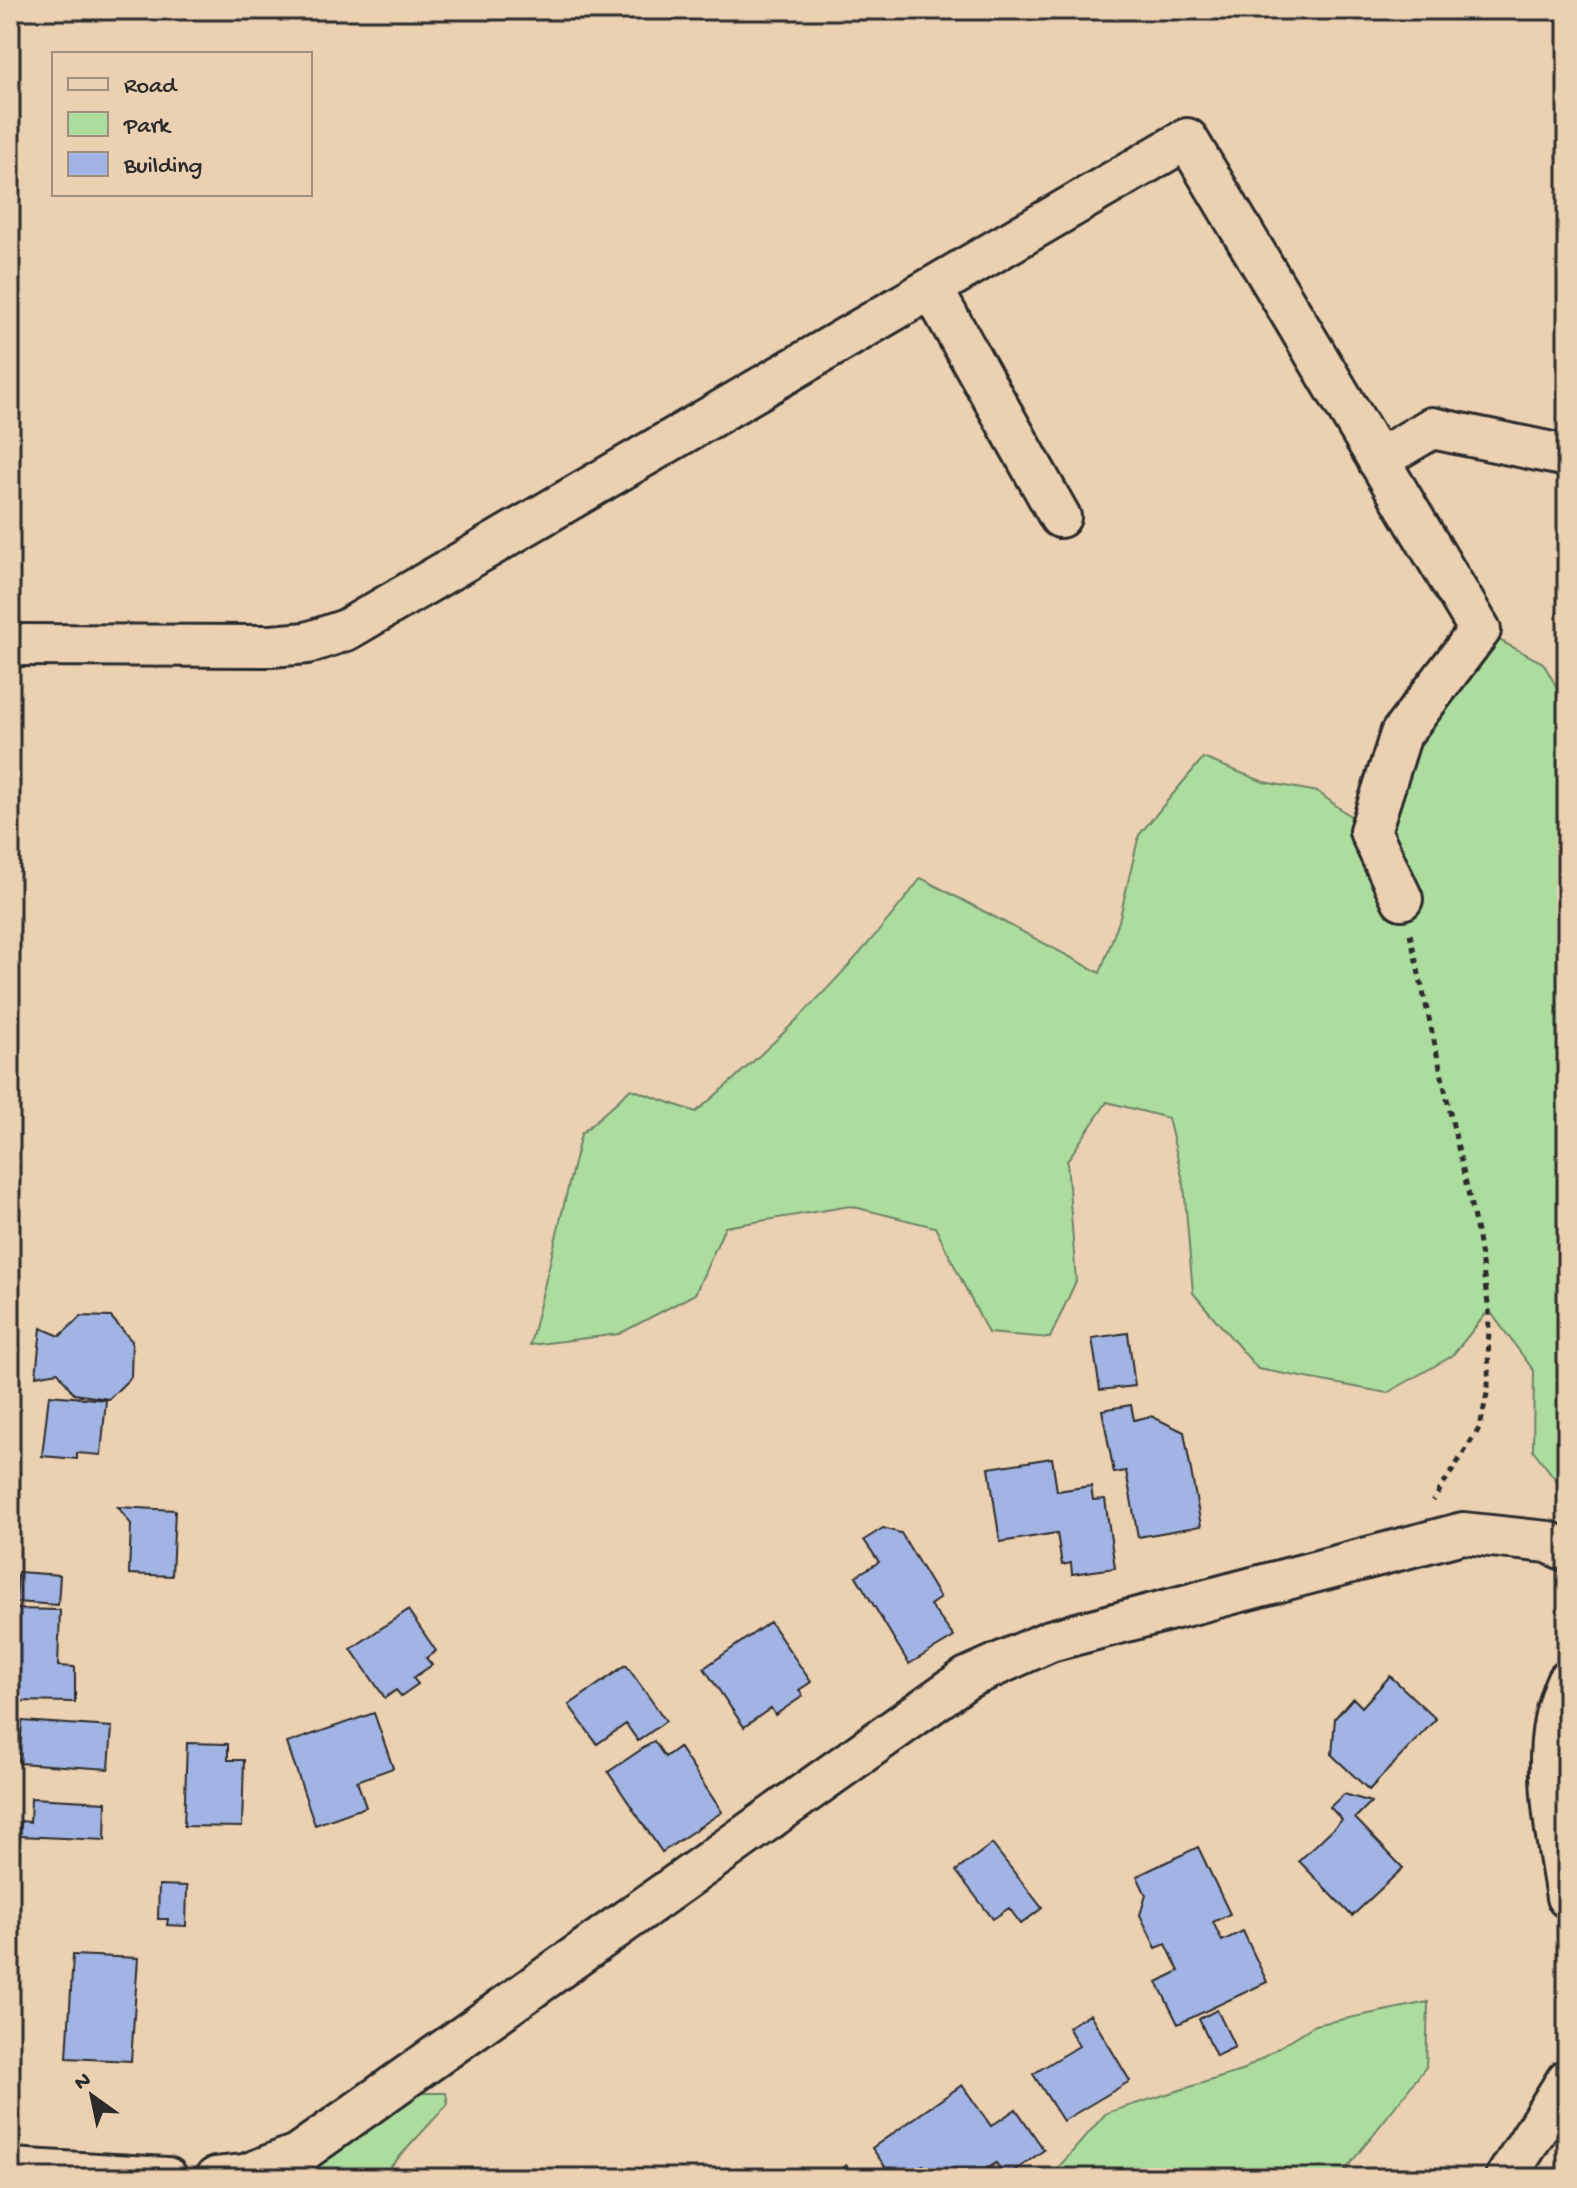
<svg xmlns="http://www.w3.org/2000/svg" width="1577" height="2188" viewBox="0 0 1577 2188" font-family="'Gochi Hand',sans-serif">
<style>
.green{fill:#acdd9e;stroke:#6c8464;stroke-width:2}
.building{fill:#a2b4e3;stroke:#2b2b2b;stroke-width:2}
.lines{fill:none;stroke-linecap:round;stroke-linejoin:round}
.minor-casing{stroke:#2b2b2b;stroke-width:46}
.path{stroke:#2b2b2b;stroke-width:5;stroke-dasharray:6 6;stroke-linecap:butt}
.minor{stroke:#ebd0b2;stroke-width:40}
</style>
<rect width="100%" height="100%" fill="#ebd0b2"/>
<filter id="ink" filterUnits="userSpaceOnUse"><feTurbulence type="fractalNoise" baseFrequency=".0125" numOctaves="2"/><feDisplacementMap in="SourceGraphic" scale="16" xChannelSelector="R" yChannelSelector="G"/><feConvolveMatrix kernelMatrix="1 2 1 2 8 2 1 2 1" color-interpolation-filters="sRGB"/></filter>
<g filter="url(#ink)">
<path class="green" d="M1480,630L1543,663L1567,705V1494L1533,1450L1534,1371L1489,1310L1452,1356L1387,1393L1258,1369L1193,1293L1184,1185L1168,1118L1107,1102L1067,1161L1076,1281L1050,1338L988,1333L935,1227L850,1206L725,1227L695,1294L619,1334L530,1345L581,1134L631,1089L696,1112C780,1041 855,966 921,878L1100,973L1119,921L1139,835L1203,758L1264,782L1318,792L1370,831Z
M1428,2002L1426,2067L1339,2178L1050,2177L1106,2113L1241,2071L1315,2025Z
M421,2093H446L448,2104L380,2178H288Z"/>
<path class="building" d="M81,1316L111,1317L132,1341L131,1377L109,1399L74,1394L58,1372L36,1376L41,1328L60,1336Z
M1128,1333L1135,1386L1100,1390L1092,1338Z
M49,1395L106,1400L101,1455L77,1453V1459L42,1456Z
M1131,1405L1134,1420L1151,1416L1184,1432L1201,1526L1138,1537L1126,1471L1114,1473L1102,1410Z
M1052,1458L1057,1491L1091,1486L1093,1500L1105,1499L1115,1568L1072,1574L1071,1563L1062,1565L1057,1533L1000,1542L989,1468Z
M118,1507L175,1510L172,1576L129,1574L131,1524Z
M883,1528L901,1533L940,1598L930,1605L954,1637L909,1664L856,1576L879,1562L864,1540Z
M18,1572L60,1575L58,1605L16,1602Z
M14,1609L60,1610L58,1666L75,1667V1702L12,1701Z
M408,1610L436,1651L426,1658L432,1665L413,1678L418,1684L401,1696L396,1690L385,1698L351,1649Z
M770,1622L811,1682L799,1690L803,1696L775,1715L771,1708L744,1727L704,1668Z
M626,1665L666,1721L638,1741L626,1724L597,1744L569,1705Z
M1390,1676L1436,1719L1369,1790L1332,1755L1335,1718L1353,1698L1362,1707Z
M374,1713L393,1768L357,1781L366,1807L315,1825L287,1743Z
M22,1721L112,1727L109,1769L19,1763Z
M654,1741L665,1757L679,1747L722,1812L662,1852L608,1772Z
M187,1743L228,1744V1760H244L242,1827L184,1826Z
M1344,1794L1371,1802L1355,1818L1403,1868L1352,1916L1299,1861L1342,1820L1330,1807Z
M31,1798L106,1802L105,1840L20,1836L21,1821L30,1822Z
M992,1844L1042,1908L1021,1924L1009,1908L993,1919L956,1871Z
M1198,1847L1230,1914L1213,1922L1222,1941L1243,1931L1267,1982L1178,2024L1157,1982L1179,1971L1166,1944L1156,1948L1140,1915L1146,1895L1137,1876Z
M159,1885L187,1886L186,1926L167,1925L168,1919H158Z
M73,1955L138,1958L131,2061L67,2058Z
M1217,2010L1235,2047L1216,2056L1199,2019Z
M1090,2014L1130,2081L1063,2121L1033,2074L1079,2046L1068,2027Z
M962,2085L991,2126L1016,2109L1044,2150L1006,2177L996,2163L974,2178H932L923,2165L905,2178H893L872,2148Z
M846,2165L855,2178H828Z"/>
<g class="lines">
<defs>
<path id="minor" d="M932,289L1060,517
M1378,460L1432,428L1567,456
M10,645L271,646L307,643L346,630L1187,139L1480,630L1401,734L1370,831L1402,899
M1567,1681C1537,1748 1556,1829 1567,1897
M10,2169L167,2178
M216,2178L245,2175L297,2155L967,1678L1050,1641L1463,1533L1548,1542L1567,1551
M1506,2178L1567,2080"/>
</defs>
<use href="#minor" class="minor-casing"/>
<path class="path" d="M1410,934L1477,1232L1489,1310L1488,1389L1480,1427L1433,1501"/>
<use href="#minor" class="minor"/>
</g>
</g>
<rect width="1577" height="2188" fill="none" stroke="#ebd0b2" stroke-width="40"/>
<rect x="20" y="20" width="1537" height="2148" fill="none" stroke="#2b2b2b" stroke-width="3" filter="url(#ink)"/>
<rect x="52" y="52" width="260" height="144" fill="#ebd0b2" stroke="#9e8e7c" stroke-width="2"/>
<rect x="68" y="78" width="40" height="12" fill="#ebd0b2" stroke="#9e8e7c" stroke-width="2"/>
<text x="124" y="92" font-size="24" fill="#2b2b2b">Road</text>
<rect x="68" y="112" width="40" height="24" fill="#acdd9e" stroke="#9e8e7c" stroke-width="2"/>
<text x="124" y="132" font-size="24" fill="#2b2b2b">Park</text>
<rect x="68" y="152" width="40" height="24" fill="#a2b4e3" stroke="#9e8e7c" stroke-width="2"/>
<text x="124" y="172" font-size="24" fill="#2b2b2b">Building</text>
<g transform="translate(92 2096) rotate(327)" stroke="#ebd0b2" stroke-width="6" paint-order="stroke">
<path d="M0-6L14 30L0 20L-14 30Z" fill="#2b2b2b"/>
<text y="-12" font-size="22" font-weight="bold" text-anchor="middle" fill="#2b2b2b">N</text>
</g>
</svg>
